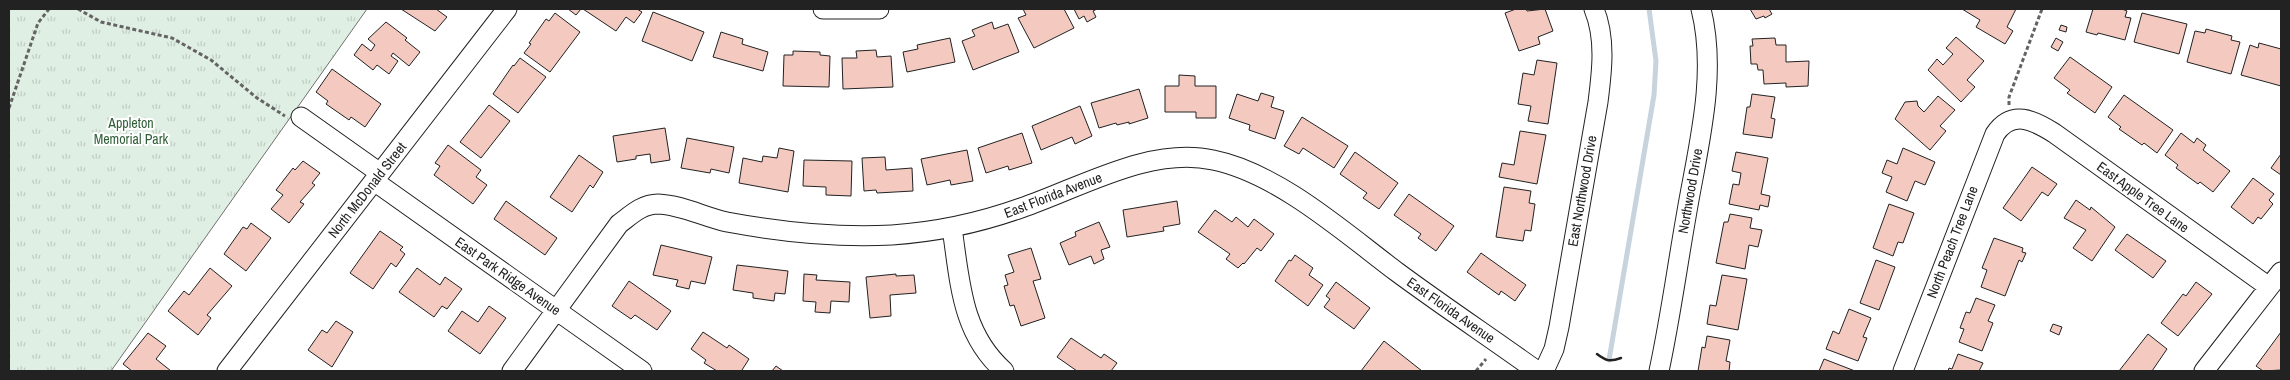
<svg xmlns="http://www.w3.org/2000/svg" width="2290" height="380" viewBox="0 0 2290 380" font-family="'Archivo Narrow',sans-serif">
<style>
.park{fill:url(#park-tufts);stroke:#6f6f6f}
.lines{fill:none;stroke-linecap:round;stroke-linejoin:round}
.stream{stroke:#c7d3dd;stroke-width:5}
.building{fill:#f3c9c0;stroke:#222}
.minor-casing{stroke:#222;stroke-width:21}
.path{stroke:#646464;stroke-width:3;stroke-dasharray:4 2.5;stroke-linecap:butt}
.minor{stroke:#fff;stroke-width:19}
.wall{stroke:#222;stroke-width:2.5}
.labels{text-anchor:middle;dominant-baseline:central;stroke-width:4;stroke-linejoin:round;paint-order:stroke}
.park-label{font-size:14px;fill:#2f5e38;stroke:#fff}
.street-label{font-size:14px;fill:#222;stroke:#fff}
</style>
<defs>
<pattern id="park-tufts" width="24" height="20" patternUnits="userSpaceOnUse" patternTransform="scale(1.25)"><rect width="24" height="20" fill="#e0efe3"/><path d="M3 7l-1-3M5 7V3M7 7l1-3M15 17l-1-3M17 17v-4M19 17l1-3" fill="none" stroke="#c0cdc2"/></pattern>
</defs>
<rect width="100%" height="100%" fill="#fff"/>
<path class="park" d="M9,9H367L111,371H9Z"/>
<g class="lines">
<path class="stream" d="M1609,360L1654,95L1656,61L1649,9"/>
</g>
<path class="building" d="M401,9H436L447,17L435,31Z
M568,9H581L576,15Z
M583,9H637L642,12L634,23L626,17L616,31Z
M1023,9H1064L1074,28L1034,48L1018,18L1026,15Z
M1074,9H1097L1093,11L1096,17L1087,22L1084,16L1079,19Z
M1516,9H1526L1527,11L1545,9L1553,31L1538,37L1540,44L1519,51L1505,13Z
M1750,9H1769L1772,14L1765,18L1764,16L1756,19Z
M1962,9H2016L2007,27L2013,31L2005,44L1976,27L1980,20Z
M2093,9H2122L2127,11L2125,17L2131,18L2125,40L2098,33L2097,35L2086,32Z
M653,12L704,32L692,61L642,41Z
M555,13L580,32L550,72L524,53L531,44L529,43L546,19L549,21Z
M2142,13L2187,24L2179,54L2134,42Z
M386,22L407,38L405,40L420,52L409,66L393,53L391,56L398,61L389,74L377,65L373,70L354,55L362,44L371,51L375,45L368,39Z
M992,22L994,29L1008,24L1019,52L973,70L962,41L975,36L972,30Z
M2061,25L2067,27L2066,32L2059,30Z
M2206,29L2232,36L2231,40L2240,42L2231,74L2187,62L2195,31L2205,33Z
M721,32L743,39L742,44L768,52L763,71L713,57Z
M1956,37L1984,61L1967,80L1975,87L1961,102L1928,70L1937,59L1943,65L1953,54L1946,48Z
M950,38L955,62L907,72L903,52L918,49L917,45Z
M1775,38L1776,45H1786V62L1809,61L1808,86L1786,87V83L1764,84L1763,70H1758L1757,64H1751L1750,46H1753L1752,39Z
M2056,38L2063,42L2058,51L2051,47Z
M2259,43L2281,49V86L2241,75L2250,45L2258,48Z
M876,50L877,57L891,56L893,87L843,89L842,58H857L856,51Z
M793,51L820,52V55L830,56L829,87L783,86L784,55H793Z
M2070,57L2112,87L2095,113L2067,93L2070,90L2054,78Z
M520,58L546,77L518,113L493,94L513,65L514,66Z
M1537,60L1557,63L1548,124L1528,121L1531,106L1518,104L1523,73L1534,75Z
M332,69L381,104L365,127L351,117L349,120L326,104L328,101L316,92Z
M1179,75L1195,76V86H1216V118H1196V112H1165V86H1179Z
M1139,89L1148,118L1129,124V122L1117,125L1116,123L1099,128L1091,103Z
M1261,93L1274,97L1271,107L1284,111L1275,139L1249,130L1250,125L1229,118L1237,94L1258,101Z
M1752,94L1775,97L1771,118L1775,119L1772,138L1743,134L1747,107H1750Z
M2124,95L2173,130L2157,153L2144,143L2142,145L2119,129L2121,127L2108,117Z
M1938,96L1955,110L1940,126L1946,131L1930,150L1895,119L1905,102L1917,101L1918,106L1924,112Z
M489,105L510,121L481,158L460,142Z
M1080,106L1092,136L1075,144L1072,137L1041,150L1032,126Z
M1302,117L1348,146L1334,168L1303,148L1299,154L1284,146Z
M665,128L670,160L651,163L650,154L636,156V159L617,162L613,136Z
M1520,131L1546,135L1537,184L1499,177L1502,163L1514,165Z
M1022,133L1032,163L1009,170L1008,166L986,173L978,148Z
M2181,133L2194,143L2197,138L2206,145L2203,150L2230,171L2213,192L2200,182L2198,184L2176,168L2178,165L2165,155Z
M687,138L734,147L729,173L711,169L710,173L681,168Z
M448,145L481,170L476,177L487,185L473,204L434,175L440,166L435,163Z
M779,148L794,151L788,192L739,183L743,158L762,162L763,156L777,158Z
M1903,148L1935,162L1925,185L1915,181L1907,201L1886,192L1892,177L1882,173L1887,160L1897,164Z
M967,150L973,181L951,185L950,180L927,185L921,159Z
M1355,152L1398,183L1379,209L1363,198L1367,193L1340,174Z
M1736,152L1768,158L1761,194L1770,196L1768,207L1760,205L1759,210L1729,204L1733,184L1739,185L1741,173L1732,171Z
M2281,154V175L2271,168Z
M579,155L603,172L593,188L590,185L572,212L550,197Z
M885,157L886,170L912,168L913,191L877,193L876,190L864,191L862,158Z
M804,160L852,161L851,196L826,195V187L803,186Z
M303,161L320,173L312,183L315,185L300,202L304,204L289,223L271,209L283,195L276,190L293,168L295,170Z
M2032,167L2057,184L2048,196L2042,192L2021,221L2003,208Z
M2253,178L2274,194L2269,200L2273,204L2261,219L2258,217L2253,224L2231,207Z
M1504,187L1531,191L1529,203L1535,204L1531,231L1525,230L1523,241L1496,237Z
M1409,194L1454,226L1436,251L1418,238L1421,234L1394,215Z
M2076,200L2090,210L2091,207L2115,227L2092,261L2073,248L2086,230L2064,218Z
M506,201L557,238L545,255L494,219Z
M1177,201L1180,224L1163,227L1164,231L1127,237L1123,210Z
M1889,204L1914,213L1903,243L1898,242L1893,256L1873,248Z
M1215,210L1232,222L1236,217L1248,227L1254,219L1274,234L1261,251L1257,248L1244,264L1243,263L1238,268L1226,259L1230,254L1198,232Z
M1730,214L1752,218L1750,228L1762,230L1758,247L1749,245L1745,269L1716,263L1724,222H1728Z
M1099,222L1110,247L1101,250L1104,259L1094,264L1091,256L1069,265L1060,243L1076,236L1075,232Z
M251,223L271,238L246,271L224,254L243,227L247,229Z
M380,231L403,247L400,250L405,254L396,267L391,263L373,289L350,273Z
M2127,234L2166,261L2153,278L2115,250Z
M1994,238L2023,248L2022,252L2026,253L2022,262L2019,260L2005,296L1981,287L1987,270L1982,268Z
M661,245L712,257L705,284L691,281L689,289L676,286L678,280L653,275Z
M1031,248L1041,279L1033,281L1045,318L1021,326L1014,305L1010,306L1004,286L1008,285L1005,275L1014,272L1008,255Z
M1481,253L1526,285L1515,301L1501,291L1499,295L1467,272Z
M1295,255L1313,268L1309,275L1323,285L1308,306L1275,281L1289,260L1291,261Z
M1876,260L1895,267L1879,310L1860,303Z
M737,265L788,271L785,294L775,293L774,301L753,298V293L733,290Z
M210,268L232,286L207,315L211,318L198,335L168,311L184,291L189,295Z
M417,268L440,285L445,277L462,289L447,309L442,306L434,317L399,292Z
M804,274L817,275L816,280L850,282L849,302L831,301L830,313L815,312L816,302L803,301Z
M896,274V276L914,275L916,293L890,295L891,316L870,318L866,277Z
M1722,275L1747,279L1738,330L1707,324L1710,305L1716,306Z
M629,281L671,311L657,330L635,315L631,319L612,306Z
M1336,282L1370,308L1354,329L1324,307L1330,299L1326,296Z
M2196,282L2212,294L2178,336L2161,323L2183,294L2186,296Z
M1976,298L1995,305L1988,321L1993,323L1982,351L1959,342L1964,329L1960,328L1966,312L1970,313Z
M489,306L506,318L480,354L448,331L462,311L478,322Z
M1849,309L1871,318L1863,337L1867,338L1858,361L1826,349L1833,331L1839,334Z
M336,321L353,332L332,367L308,350L322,330L327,333Z
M2053,324L2062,327L2059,335L2050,331Z
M703,332L727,348L729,345L749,359L742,370L744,371H717L704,363L706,360L691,349Z
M2281,332V370L2263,371L2256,366Z
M148,333L166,346L156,359L171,371H132L123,364Z
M2148,334L2167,349L2152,371H2119Z
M1707,336L1730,340L1726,361L1730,362L1729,371H1698L1702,347L1705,348Z
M1071,338L1101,358L1104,354L1117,363L1111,371H1077L1057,357Z
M1384,341L1422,371H1361Z
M1958,354L1983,363L1979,371H1948L1949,368L1952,369Z
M1824,359L1855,371H1819Z
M776,366L783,371H772Z"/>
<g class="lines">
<defs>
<path id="minor" d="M823,9H879
M301,117L380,173
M374,181L642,371
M952,228C960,281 961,333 1004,371
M227,371L507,9
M512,371L619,224C631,215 642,204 658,204C682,205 704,217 727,222C781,232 837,238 892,235C936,232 979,223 1021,208C1080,188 1150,146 1213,160C1278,173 1345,233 1397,272C1443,306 1491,338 1537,371
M1544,371L1554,349L1559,327L1598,102C1602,71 1606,38 1594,9
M1659,371C1670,320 1677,268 1686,217C1697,150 1718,77 1701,9
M1903,371L1995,134C2012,109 2033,120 2054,133L2269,287
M2204,371L2281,272"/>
</defs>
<use href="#minor" class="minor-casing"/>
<path class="path" d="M78,9L101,22L172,38L211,60L257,98L285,116
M2009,105V97L2042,9
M9,108L38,23L49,9
M1476,371L1486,359"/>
<use href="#minor" class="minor"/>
<path class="wall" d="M1597,354C1606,361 1610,362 1621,358"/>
</g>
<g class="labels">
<g class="park-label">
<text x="131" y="123">Appleton<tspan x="131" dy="16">Memorial Park</tspan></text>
</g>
<g class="street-label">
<text transform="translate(367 190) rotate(-52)">North McDonald Street</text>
<text transform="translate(1582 191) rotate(-80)">East Northwood Drive</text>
<text transform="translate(1690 191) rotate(-80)">Northwood Drive</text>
<text transform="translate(1053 195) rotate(-21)">East Florida Avenue</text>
<text transform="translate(2143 197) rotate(36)">East Apple Tree Lane</text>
<text transform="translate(1952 242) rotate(-69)">North Peach Tree Lane</text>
<text transform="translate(508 276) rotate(35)">East Park Ridge Avenue</text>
<text transform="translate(1451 310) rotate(35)">East Florida Avenue</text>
</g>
</g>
<rect width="2290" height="380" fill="none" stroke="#222222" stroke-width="20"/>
</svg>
